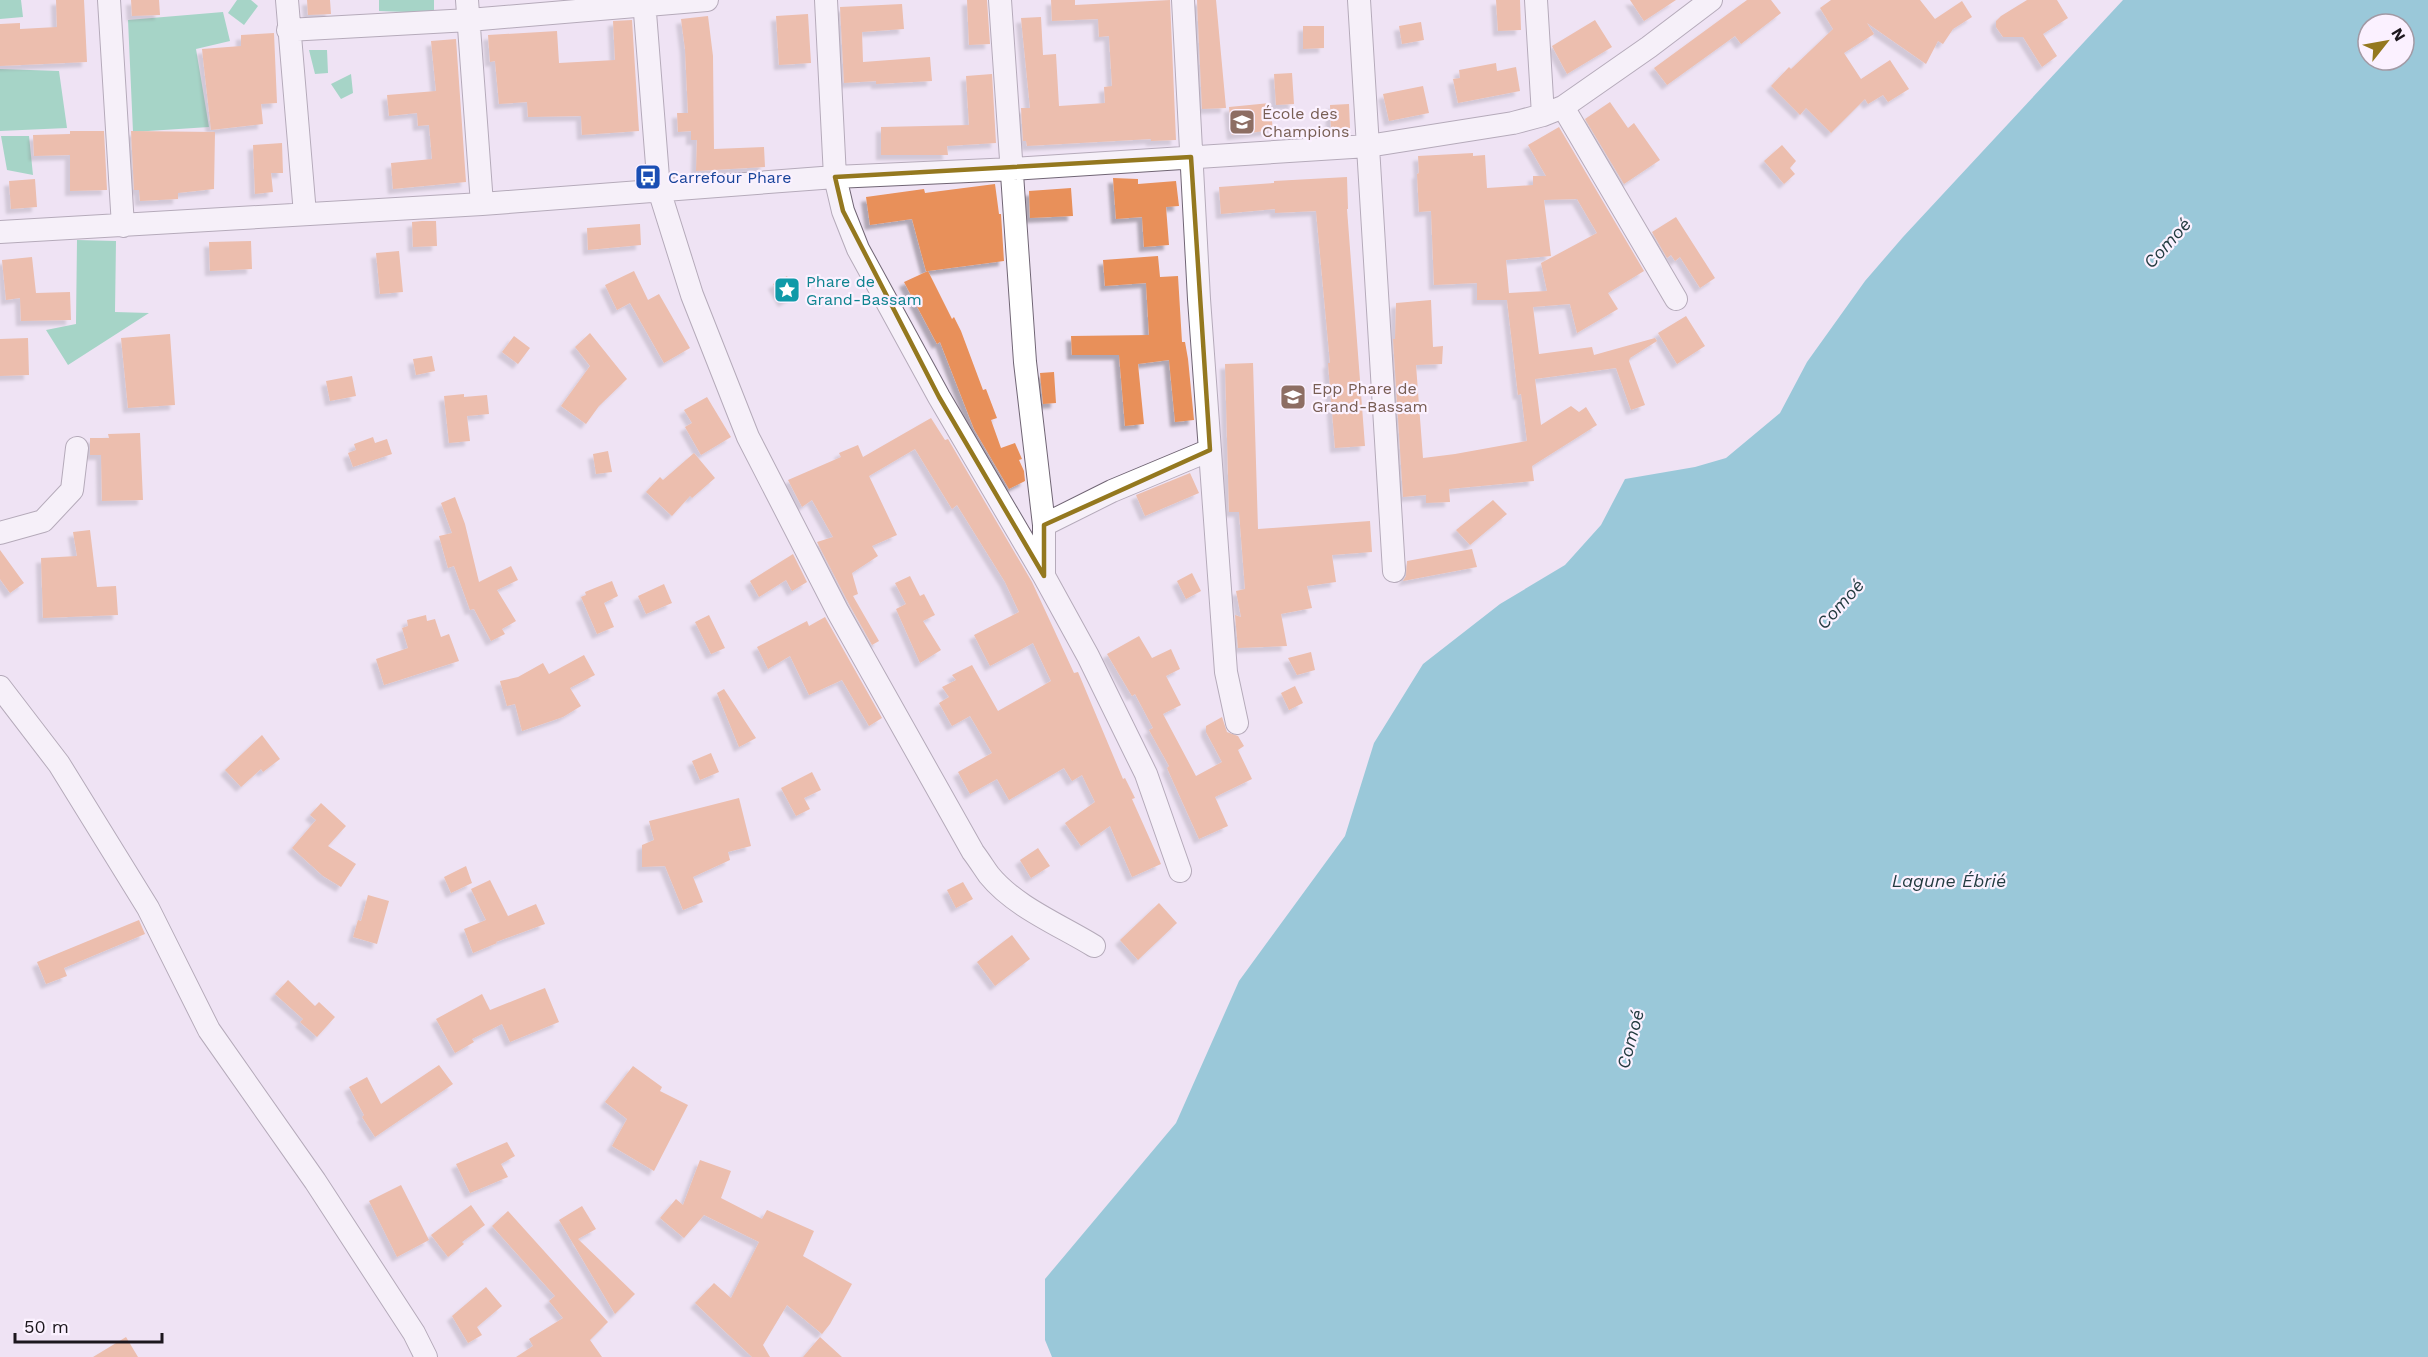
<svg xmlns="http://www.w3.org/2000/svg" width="2428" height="1357" viewBox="0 0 2428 1357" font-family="'Work Sans',sans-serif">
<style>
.forest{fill:#4ec291}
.water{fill:#34a7b8;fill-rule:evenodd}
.building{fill:#e8905a;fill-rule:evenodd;filter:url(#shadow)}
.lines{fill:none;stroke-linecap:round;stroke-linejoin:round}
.minor-casing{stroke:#706574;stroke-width:24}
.minor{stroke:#fff;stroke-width:22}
.marked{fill:none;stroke:#94781f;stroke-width:4.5;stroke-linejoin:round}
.labels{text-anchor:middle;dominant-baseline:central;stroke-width:4.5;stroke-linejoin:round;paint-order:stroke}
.education-label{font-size:16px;fill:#785e54;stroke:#fbf1ff;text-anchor:start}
.transit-label{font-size:16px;fill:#164399;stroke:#fbf1ff;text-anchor:start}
.culture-label{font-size:16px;fill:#0d838f;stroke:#fbf1ff;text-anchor:start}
.water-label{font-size:18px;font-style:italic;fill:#243c41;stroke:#fbf1ff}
</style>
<defs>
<filter id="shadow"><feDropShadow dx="-5" dy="5" stdDeviation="1.5" flood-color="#0004"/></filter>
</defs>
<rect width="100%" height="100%" fill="#efe3f4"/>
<path class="forest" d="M0,0H21L23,17L0,19Z
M237,0H251L258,6L244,25L228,13Z
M379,0H434V13L379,11Z
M223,12L230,41L196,49L209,127L133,132L128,20Z
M309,50H327L328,73L315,74Z
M0,69L59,71L67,128L0,131Z
M351,74L353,93L341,99L331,84Z
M1,136H29L33,175L7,170Z
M77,240L116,241L115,312L149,313L68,365L46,330L76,324Z"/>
<path class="water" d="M2123,0H2428V1357H1052L1045,1340V1279L1176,1123L1239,981L1345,836L1374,743L1423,664L1500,604L1565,565L1601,525L1625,479L1695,467L1726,458L1780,413L1807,362L1865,281L1903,237ZM2368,24H2404V60H2368Z"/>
<path class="building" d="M56,0H84L87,62L0,66V24L20,23V29L57,27Z
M131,0H159L160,15L132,16Z
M307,0H330L331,14L308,15Z
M967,0H987L990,44L969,45Z
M1051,0H1075V5L1170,0L1176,140L1151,141V139L1027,146L1026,141H1023L1021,108H1030L1021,18L1041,17L1043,55L1056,54L1059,106L1105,103L1104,87L1112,86L1109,36L1099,37L1098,19L1052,21Z
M1197,0H1216L1226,108L1202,109Z
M1496,0H1520L1521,30L1498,31Z
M1630,0H1676L1644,21Z
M1747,0H1771L1781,13L1741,44L1735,36L1667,85L1654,68Z
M1831,0H1920L1935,19L1962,1L1972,17L1953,29L1943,44L1938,41L1926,64L1867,23L1874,34L1844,53L1861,79L1890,60L1909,89L1888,102L1883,95L1868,104L1865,99L1831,133L1806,108L1800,115L1771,86L1789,67L1791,69L1833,29L1820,8Z
M2027,0H2057L2068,18L2043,34L2057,56L2042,67L2023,37H2003L1996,27V21L2001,16Z
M902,4L904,29L862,32L863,62L930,57L932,81L876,84V81L844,83L840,7Z
M808,14L811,63L779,65L776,16Z
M708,16L713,56L714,149L764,147L765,167L696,171L697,140H691V131L678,132L677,113H688L685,49L681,19Z
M632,20L639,131L582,135L581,116L528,117L527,102L499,104L495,61L490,62L488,35L557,31L559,63L615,60L613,21Z
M1595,20L1612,47L1567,74L1552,46Z
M1421,22L1424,40L1402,44L1399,26Z
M1303,26H1324V48L1303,49Z
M274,33L277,103L261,104L263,124L211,130L202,49L241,46V35Z
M456,39L466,182L393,189L391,163L432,159L429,125L418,126L417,113L389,116L387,95L436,91L431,41Z
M1496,63L1497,71L1516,67L1520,91L1458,103L1453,79L1460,78L1459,70Z
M1292,73L1294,104L1276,105L1274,74Z
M992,74L996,143L947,146L948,155H881V127L969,125L966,76Z
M1423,86L1429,113L1389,121L1383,94Z
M1610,102L1628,128L1634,123L1660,160L1624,184L1585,119Z
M1270,103L1273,130L1232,135L1229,107Z
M1349,104L1350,128L1331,129L1330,105Z
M1559,127L1644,271L1608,293L1618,309L1577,333L1570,304L1533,307L1539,354L1592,347L1594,355L1655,338L1657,341L1630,358L1629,361L1645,405L1631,410L1616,368L1535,379L1541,425L1571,406L1579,412L1586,407L1597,425L1532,466L1534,481L1449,489L1450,502L1426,503V495L1403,497L1393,339H1395L1396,303L1431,300L1433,347L1443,346L1442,364L1416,365L1423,458L1455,454L1527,441L1521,394L1518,395L1507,300H1477V283L1434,285L1431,211L1419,212L1417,174L1419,173L1418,156L1473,153V156L1485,155L1487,188L1533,185V176H1546L1528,145ZM1577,199L1597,233L1541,263L1547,291L1509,293L1506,260L1551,256L1544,200Z
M70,131H104L107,190L70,191V155L34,156L33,135L70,134Z
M131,131L215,132L214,189L178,193V199L140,201L139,190H134Z
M282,143L283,173H271L273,192L255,194L253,145Z
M1782,145L1796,161L1790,168L1795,174L1784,184L1764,161Z
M1347,177L1348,209H1347L1365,446L1335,448L1328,363H1330L1316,211L1275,213V209L1221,214L1219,187L1274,183V181Z
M1113,178L1138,179V184L1176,181L1179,206L1166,207L1169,245L1144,247L1142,217L1116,219Z
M35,179L37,207L11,209L9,181Z
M995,184L999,214H1001L1004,261L928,271L952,319L954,317L961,331L983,390L986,389L997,418L991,420L1001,448L1015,443L1022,459L1019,460L1024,471L1025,481L1009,489L974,429L940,342L937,344L904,282L928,271H926L912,219L870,225L866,197L924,189L925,193Z
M1071,188L1073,216L1030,218L1029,191Z
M1676,217L1715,278L1700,288L1680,257L1675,261L1671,255L1667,258L1652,232Z
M422,221H436L437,246L413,247L412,222Z
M640,224L641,245L588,250L587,228Z
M251,241L252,269L210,271L209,242Z
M399,251L403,292L380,294L376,253Z
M1158,256L1160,277L1178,276L1182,342H1185L1188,359L1194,420L1175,422L1169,360L1138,364L1144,424L1125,426L1119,355H1072L1071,336L1149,335L1146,283L1105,286L1103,260Z
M32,257L36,293L70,292L71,320L21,321L20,298L6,300L2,260Z
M634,271L648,300L659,294L690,348L664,363L630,303L617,310L605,285Z
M787,276L797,294L783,302L773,284Z
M1686,316L1705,346L1677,364L1658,333Z
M590,333L627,379L599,406L586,424L561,406L590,366L575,347Z
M170,334L175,405L128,408L121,338Z
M514,336L530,348L518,364L502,352Z
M28,338L29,375L0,376V339Z
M432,356L435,371L416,375L413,359Z
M1253,363L1258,529L1370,521L1372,552L1332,555L1336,582L1307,586L1312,608L1281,614L1287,646L1238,648L1235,615L1241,617L1236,591L1245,589L1239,512H1229L1225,364Z
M1054,372L1056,403L1043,404L1040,373Z
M352,376L356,396L330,401L326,381Z
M464,394V397L487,395L489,414L467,416L470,441L449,443L444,396Z
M707,397L731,437L701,455L685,427L692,423L684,410Z
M931,418L945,440L948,439L1032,582L1074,673L1078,672L1123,779L1125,778L1135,798L1132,799L1161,864L1132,877L1110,826L1081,846L1065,823L1095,802L1082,775L1072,781L1064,768L1009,800L997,779L970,794L958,772L992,753L970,716L952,726L939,703L949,697L942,687L956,680L952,675L972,665L998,711L1051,681L1033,643L990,666L974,635L1019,612L1005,582L957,505L952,509L915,449L869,476L897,535L872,546L878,556L852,573L858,594L853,596L879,641L872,645L850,606L817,542L833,537L812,500L802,507L788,480L841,457L839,453L858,445L863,457Z
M140,433L143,500L102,501L101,455H90V438H109L108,434Z
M373,437L375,443L387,439L392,454L353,467L348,453L356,450L354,444Z
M608,451L612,472L596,474L593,454Z
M694,453L715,478L692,498L690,496L672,516L646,492L660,477L663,480Z
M1190,473L1199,493L1145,516L1136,495Z
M455,497L465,524L479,582L511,566L518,580L497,590L516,621L502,629L505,634L491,641L474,609L470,610L454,566L448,568L439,536L452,533L441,503Z
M1493,500L1507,514L1470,545L1456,530Z
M90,530L97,587L116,586L118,615L43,618L41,558L77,556L73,532Z
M1472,549L1477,567L1403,581L1406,576L1407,561Z
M0,550L24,583L10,593L0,579Z
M793,554L807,582L792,591L786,580L759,597L750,581Z
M1192,573L1201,591L1186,599L1177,581Z
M910,576L920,596L924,594L935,615L923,621L941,650L920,663L896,609L906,604L895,583Z
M612,581L618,596L604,603L614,627L597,634L581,597L586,595L585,592Z
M664,584L672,603L646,614L638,596Z
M426,615L427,621L435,619L441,637L449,634L459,661L384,685L376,659L408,648L402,628L408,626L407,620Z
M709,615L725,648L711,654L695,622Z
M825,617L882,718L869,726L842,680L809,695L790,656L768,669L757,647L807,621L809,626Z
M1139,636L1152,658L1171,649L1180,669L1166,676L1181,705L1163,714L1196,776L1222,762L1206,732V726L1222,717L1227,732L1238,736L1244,746L1238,750L1252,779L1215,797L1228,826L1199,839L1167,768L1169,766L1149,730L1153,728L1135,694L1132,696L1107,654Z
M1311,652L1315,670L1297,675L1288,658Z
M584,655L595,675L570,688L581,706L563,717L522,731L515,704L507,706L500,681L518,677L543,663L549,674Z
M1295,686L1303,703L1289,710L1281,693Z
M724,689L756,738L739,747L717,693Z
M262,735L280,759L263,772L261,769L241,787L225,770Z
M711,753L719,772L700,780L692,761Z
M812,772L821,790L804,798L810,809L796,816L781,788Z
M739,798L751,846L728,852L730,860L693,877L703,902L683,910L665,866L642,867V845L654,840L649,821Z
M321,803L346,826L328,846L356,864L341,887L323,876L292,848L316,820L310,815Z
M1038,848L1050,866L1031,878L1020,860Z
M466,866L472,883L451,893L444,877Z
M490,880L508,916L536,904L545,924L496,942L497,943L473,953L464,929L486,920L471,889Z
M963,882L973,899L956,908L947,890Z
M368,895L389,901L377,944L353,937L358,920L361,921Z
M1159,903L1177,923L1138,960L1120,940Z
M139,920L145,934L64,968L67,976L46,984L37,962Z
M1012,935L1030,959L995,986L977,962Z
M288,980L315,1006L319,1002L335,1017L317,1037L300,1022L303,1019L275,994Z
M545,988L559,1022L510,1042L502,1024L472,1039L474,1042L455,1053L436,1019L482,994L490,1010Z
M439,1065L453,1084L375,1137L362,1117L364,1115L349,1087L367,1077L381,1104Z
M633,1066L662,1087L660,1091L688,1105L654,1171L612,1146L627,1119L605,1102Z
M507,1142L515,1156L501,1164L508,1177L470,1193L456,1164Z
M700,1160L731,1171L721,1198L762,1219L767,1210L814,1231L803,1256L852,1284L830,1324L822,1334L787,1305L763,1345L770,1357H752L695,1303L714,1283L731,1298L759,1242L704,1215L684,1238L660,1218L676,1199L683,1205Z
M401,1185L429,1240L397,1257L369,1201Z
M471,1205L485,1225L462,1242L464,1244L448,1257L431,1235Z
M582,1206L596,1229L578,1239L635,1294L615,1314L559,1220Z
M508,1211L608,1322L590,1340L602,1357H516L533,1346L529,1339L563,1318L549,1301L555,1296L492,1226Z
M486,1287L502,1306L477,1327L482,1335L468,1343L452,1316Z
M126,1337L138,1357H93Z
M820,1337L842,1357H803Z"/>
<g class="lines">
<defs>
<path id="minor" d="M109,0L123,226
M287,0L305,214
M467,0L482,204
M644,0L659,190L692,295L748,437L838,612L973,852C979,860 984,868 989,875C1015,907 1060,925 1094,946
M826,0L835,177L843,211L858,249L939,397L1044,576V525L1025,362L1000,0
M1183,0L1199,299L1226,672L1237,723
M1359,0L1394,571
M1536,0L1543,115
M288,30L469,20L707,0
M1563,107L1676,299
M0,232L482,204L835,177L1013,169L1368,146L1513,123L1543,115L1563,107L1649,47L1711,0
M1044,525L1112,491L1210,450
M0,533L43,521L72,490L77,448
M1044,576L1088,656L1146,774L1180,871
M0,687L59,764L148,908L209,1030L315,1181L414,1333L426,1357"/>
</defs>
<use href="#minor" class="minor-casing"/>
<use href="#minor" class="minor"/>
</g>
<path d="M0 0H2428V1357H0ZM1191,157L1210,450L1044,525V576L939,397L843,211L835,177Z" fill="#efe3f4" fill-opacity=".55" fill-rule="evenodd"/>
<path class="marked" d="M1191,157L1210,450L1044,525V576L939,397L843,211L835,177Z"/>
<defs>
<symbol id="school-square" viewBox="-11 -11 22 22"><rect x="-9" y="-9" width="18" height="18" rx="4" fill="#8d6e63" stroke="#fbf1ff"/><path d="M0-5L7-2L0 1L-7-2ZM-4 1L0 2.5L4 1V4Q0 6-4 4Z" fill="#fff"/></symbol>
<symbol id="bus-square" viewBox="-11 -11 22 22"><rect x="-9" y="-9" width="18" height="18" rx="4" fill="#1a4fb4" stroke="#fbf1ff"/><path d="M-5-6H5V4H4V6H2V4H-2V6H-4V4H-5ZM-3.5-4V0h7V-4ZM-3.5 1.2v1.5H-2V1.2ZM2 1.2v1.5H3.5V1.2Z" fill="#fff"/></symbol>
<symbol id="sight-square" viewBox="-11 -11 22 22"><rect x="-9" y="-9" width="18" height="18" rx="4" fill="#0f9aa8" stroke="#fbf1ff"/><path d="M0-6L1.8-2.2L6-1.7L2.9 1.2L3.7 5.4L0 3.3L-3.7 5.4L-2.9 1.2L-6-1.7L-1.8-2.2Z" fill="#fff"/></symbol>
</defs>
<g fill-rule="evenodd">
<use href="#school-square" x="1227" y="107" width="30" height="30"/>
<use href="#bus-square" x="633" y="162" width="30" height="30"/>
<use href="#sight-square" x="772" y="275" width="30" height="30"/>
<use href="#school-square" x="1278" y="382" width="30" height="30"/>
</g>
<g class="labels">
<g class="education-label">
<text x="1262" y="113">École des<tspan x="1262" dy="18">Champions</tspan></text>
<text x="1312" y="388">Epp Phare de<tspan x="1312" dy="18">Grand-Bassam</tspan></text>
</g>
<g class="transit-label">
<text x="668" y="177">Carrefour Phare</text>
</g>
<g class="culture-label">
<text x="806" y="281">Phare de<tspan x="806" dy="18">Grand-Bassam</tspan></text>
</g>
<g class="water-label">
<text transform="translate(2167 243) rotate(-48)">Comoé</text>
<text transform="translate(1840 604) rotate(-48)">Comoé</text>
<text x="1949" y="880">Lagune Ébrié</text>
<text transform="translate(1630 1039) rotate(-75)">Comoé</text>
</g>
</g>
<g transform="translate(2386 42) rotate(59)"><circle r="28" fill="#fbf1ff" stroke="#a29aa5" stroke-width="1.5"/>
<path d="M0-4.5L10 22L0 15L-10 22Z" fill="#94781f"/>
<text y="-9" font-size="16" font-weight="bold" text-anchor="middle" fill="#1c171d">N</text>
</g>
<path d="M15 1333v9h147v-9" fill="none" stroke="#1c171d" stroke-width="3"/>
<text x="24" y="1333" font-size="18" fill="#1c171d" stroke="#fbf1ff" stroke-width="4.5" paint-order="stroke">50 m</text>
</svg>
